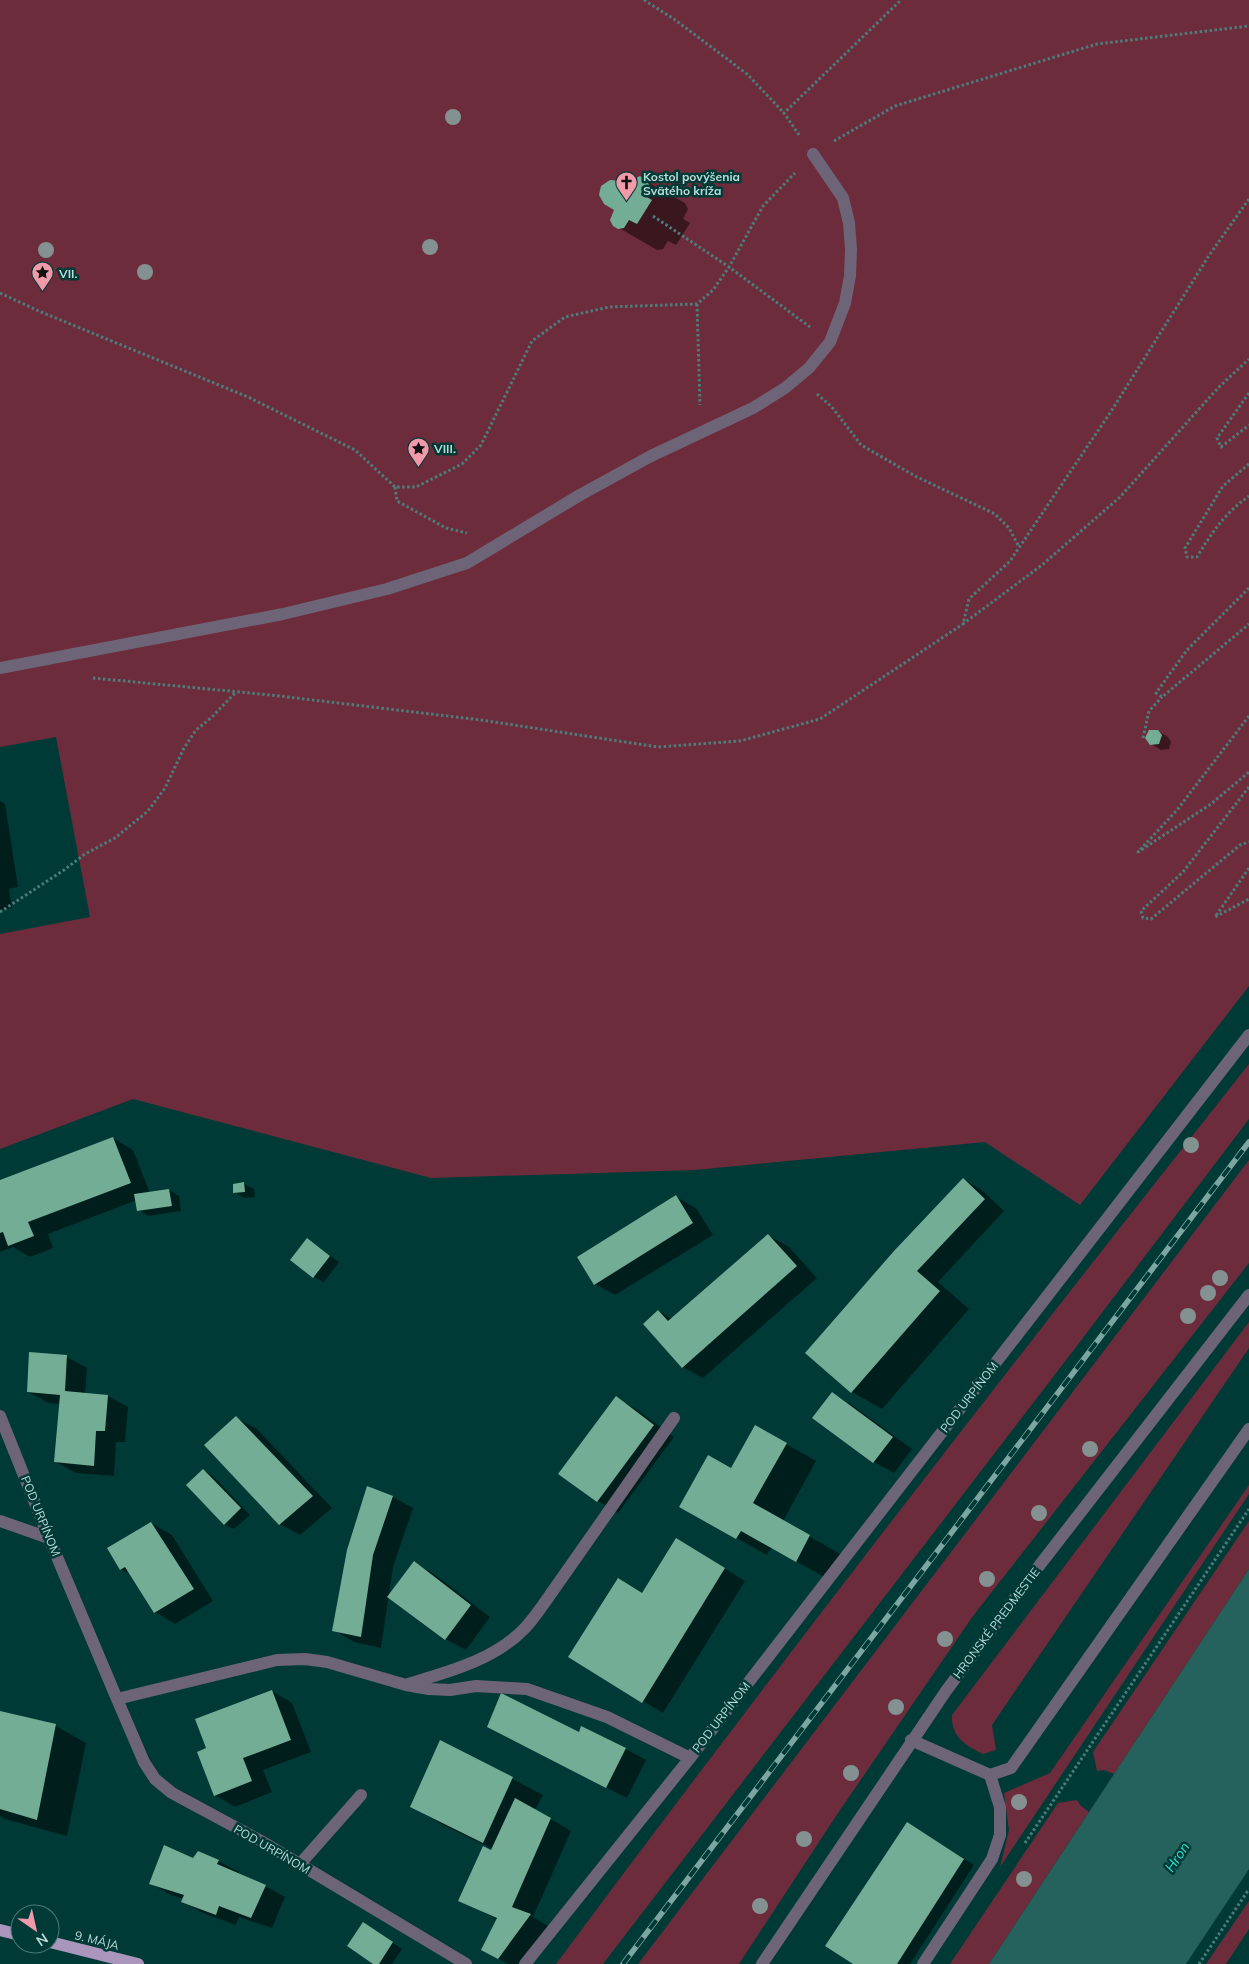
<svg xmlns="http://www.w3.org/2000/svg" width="1249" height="1964" viewBox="0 0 1249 1964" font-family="Mulish,sans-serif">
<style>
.green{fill:#6d2c3b}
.water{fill:#25625d}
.shadow{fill:#0007}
.building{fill:#73ad96}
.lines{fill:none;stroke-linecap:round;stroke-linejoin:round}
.path{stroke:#4d7d79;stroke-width:3;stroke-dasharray:2.5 2.5;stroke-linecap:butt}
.minor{stroke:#6e6477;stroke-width:12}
.major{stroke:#aa96bc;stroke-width:12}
.rail-casing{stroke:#7da6a2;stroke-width:5.5}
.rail{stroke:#003a36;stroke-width:4;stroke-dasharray:11;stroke-linecap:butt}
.tree{fill:#849191}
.labels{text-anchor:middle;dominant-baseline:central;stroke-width:5;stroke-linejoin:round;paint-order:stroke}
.poi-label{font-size:12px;font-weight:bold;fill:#badbd7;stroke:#003a36;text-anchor:start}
.street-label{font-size:12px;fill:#badbd7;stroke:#003a36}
.water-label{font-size:14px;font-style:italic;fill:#2cdfd4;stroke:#003a36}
</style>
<rect width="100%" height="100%" fill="#003a36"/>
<path class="green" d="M0,0H1249V986L1080,1205L985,1142L695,1170L431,1178L133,1099L0,1149V934L90,917L56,737L0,747Z
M1249,1064V1119L1073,1351L603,1964H556C782,1660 1014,1361 1249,1064Z
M1249,1160V1263L973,1616L836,1816L739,1964H638Z
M1249,1322V1348L992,1725L996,1750L983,1754C965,1745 951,1737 952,1715Z
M1249,1485V1494L1000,1867L1009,1830L1004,1793L1050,1773Z
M1249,1521V1569L1114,1774L1104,1770L1097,1771L1093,1752Z
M1077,1800L1080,1805L1089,1812L989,1964H950L1058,1803Z
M1249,1901V1929L1226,1964H1206Z"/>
<path class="water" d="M1249,1569V1869L1186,1964H989Z"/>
<path class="shadow" d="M640,178L685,203L688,209L683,219L690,223L676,245L668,241L663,249L657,250L614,225L630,188Z
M1158,731L1168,737L1171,742L1169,749L1161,750L1151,744Z
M0,801L5,804L18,887L9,889L12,908L0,910Z
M113,1138L133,1150L150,1193L169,1190L179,1196L181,1211L148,1216L139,1210L137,1200L48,1234L53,1248L30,1257L13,1247L0,1252V1181Z
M963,1179L983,1191L1004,1211L938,1282L969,1309L882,1409L852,1392Z
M244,1184L254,1189L255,1197L244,1198L235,1192L234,1185Z
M676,1197L696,1208L713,1235L615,1295L595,1284Z
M768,1235L789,1247L817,1278L703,1378L682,1367L659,1311L672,1319Z
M307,1239L339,1262L324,1282L314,1277Z
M67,1357L87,1368L85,1394L108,1396L128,1407L125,1442H116L114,1476L76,1473L56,1462L61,1404L49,1403L28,1392Z
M832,1393L852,1405L912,1449L894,1473L874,1462Z
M616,1398L636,1409L674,1437L618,1513L598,1501L560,1474Z
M236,1418L257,1429L332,1508L300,1535L280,1524Z
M755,1426L816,1461L783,1521L840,1554L826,1578L771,1547L767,1555L711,1524L731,1470Z
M203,1470L213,1476L250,1515L234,1529L224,1524Z
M367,1488L393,1497L413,1508L393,1567L381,1648L354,1642L334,1630Z
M151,1523L172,1535L213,1601L175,1624L155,1612L132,1575L120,1569Z
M696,1551L745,1581L663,1713L570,1657Z
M414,1563L434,1574L490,1617L466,1650L445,1639Z
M272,1691L292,1703L311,1752L263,1770L272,1792L235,1807L215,1795L208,1749Z
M0,1712L56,1726L86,1743L67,1836L5,1819L0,1816Z
M580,1733L626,1749L646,1760L627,1798L509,1738Z
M441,1741L543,1795L535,1810L571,1831L533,1917L550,1927L523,1964H508L482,1949L498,1920L460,1900L493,1849L441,1824L412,1806Z
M917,1829L974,1865L910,1964H855Z
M194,1860L218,1861L239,1872L238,1874L265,1886L285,1897L272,1928L239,1917L236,1925L203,1913L183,1902L184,1899L171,1895L151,1884Z
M373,1929L402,1949L392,1964H375Z"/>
<path class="building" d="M640,176L646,180L650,186L645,196L652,200L637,224L629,220L624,228L618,229L613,226L610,220L614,210L604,204L599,195L601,186L610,180L620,181L630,186L634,179Z
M1149,730H1158L1162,735L1159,744L1150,745L1145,738Z
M113,1137L131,1183L28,1222L34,1236L8,1246L3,1232L0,1233V1180Z
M963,1178L985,1199L917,1271L940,1291L851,1393L805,1353L894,1251Z
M244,1182L245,1192L233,1193V1184Z
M169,1189L172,1206L137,1211L134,1194Z
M676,1195L693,1223L594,1285L577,1257Z
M768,1234L797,1266L682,1368L643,1324L658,1310L668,1321Z
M307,1238L330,1256L313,1278L290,1260Z
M29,1352L67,1355L65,1391L108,1395L105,1431H96L94,1466L54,1462L60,1395L27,1392Z
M832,1392L893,1437L873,1463L812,1418Z
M616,1396L654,1425L597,1502L558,1474Z
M236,1416L313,1496L279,1525L204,1445Z
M755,1425L787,1443L753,1503L810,1535L796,1562L741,1531L736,1539L679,1507L708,1455L731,1468Z
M203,1469L241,1508L224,1525L186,1485Z
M367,1486L393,1496L373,1555L361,1637L332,1631L347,1550Z
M151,1522L194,1589L154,1613L125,1567L120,1570L107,1548Z
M676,1538L725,1568L642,1703L568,1657L618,1578L642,1593Z
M414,1561L471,1605L445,1640L387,1597Z
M272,1690L291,1740L243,1758L252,1781L214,1796L197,1752L206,1748L195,1719Z
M501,1693L579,1732L581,1726L626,1748L606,1788L487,1727Z
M0,1711L56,1724L37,1820L0,1809Z
M440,1740L513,1777L483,1843L410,1807Z
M515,1798L551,1818L512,1907L531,1914L498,1959L481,1950L497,1918L458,1901L483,1846L491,1850Z
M907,1822L964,1859L897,1964H853L825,1946Z
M164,1845L193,1858L198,1851L219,1860L217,1864L266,1885L251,1918L219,1906L216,1915L181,1902L184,1895L149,1884Z
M363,1922L393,1942L379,1964H373L347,1946Z"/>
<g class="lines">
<path class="path" d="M644,0L674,19L747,74L784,113
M799,135L784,113L901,0
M834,141L895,106L1097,44L1249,26
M1249,199L1210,254L1110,413L1010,561L969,599L963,624L1042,565L1120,497L1218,388L1249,359
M653,216L729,267L810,327
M0,293L41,312L248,397L355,450L395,487H416L462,464L481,445L532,341L565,317L609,307L697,304L713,290L729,267L763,206L795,173
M697,304L700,405
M1249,393L1217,438L1221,447L1249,425
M817,394L832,407L861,445L915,476L995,514L1009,528L1019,547
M1249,464L1223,486L1185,548L1187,557H1197C1212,532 1225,513 1249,496
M395,487L397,501L446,528L467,533
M1249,588L1187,650L1156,693L1162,697L1249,624
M93,678L271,695L481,720L658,747L740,741L820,719L963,624
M1249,716L1177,810L1138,852L1211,804L1249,772
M1143,738L1149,711L1162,697
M1249,787L1183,872L1141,911L1143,918L1151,919L1240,845L1249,842
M1249,868L1215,917L1249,899
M0,912L64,870L85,854L115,838L148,811L165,788L184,748L196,730L212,717L236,692
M1025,1843L1249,1509
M1199,1964L1249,1889"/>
<path class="minor" d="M0,668L283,614L387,589L467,563L580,495L651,456L753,408L785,388L809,368L830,342L845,303L850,276L851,249L849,223L843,198L813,154
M0,1416L49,1538L117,1699L144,1762L155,1779L172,1793L261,1841L466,1964
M0,1521L49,1538
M408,1684C448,1672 494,1660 524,1629C531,1622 537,1613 543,1605L674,1418
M117,1699L277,1660L305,1659L327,1662L406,1685L429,1689L450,1690L476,1686L527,1689L607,1717L690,1758
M911,1740L990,1775L1011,1768L1249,1429
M300,1864L361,1795
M525,1964L690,1758L1249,1035
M762,1964L946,1691L1032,1575L1249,1295
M923,1964L992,1859L1000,1835V1807L990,1775"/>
<path class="major" d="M0,1930L20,1935
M50,1942L138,1964"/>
<defs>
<path id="rail" d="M623,1964L1249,1142"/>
</defs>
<use href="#rail" class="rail-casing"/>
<use href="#rail" class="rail"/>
</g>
<g class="tree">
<circle cx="453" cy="117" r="8"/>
<circle cx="430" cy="247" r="8"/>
<circle cx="46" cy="250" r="8"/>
<circle cx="145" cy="272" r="8"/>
<circle cx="1191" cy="1145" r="8"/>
<circle cx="1220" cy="1278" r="8"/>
<circle cx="1208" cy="1293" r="8"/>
<circle cx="1188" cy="1316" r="8"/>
<circle cx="1090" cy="1449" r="8"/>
<circle cx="1039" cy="1513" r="8"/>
<circle cx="987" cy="1579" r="8"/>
<circle cx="945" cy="1639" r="8"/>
<circle cx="896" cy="1707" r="8"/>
<circle cx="851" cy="1773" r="8"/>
<circle cx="1019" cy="1802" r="8"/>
<circle cx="804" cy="1839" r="8"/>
<circle cx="1024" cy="1879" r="8"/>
<circle cx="760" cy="1906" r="8"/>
</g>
<defs>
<symbol id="church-pin" viewBox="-11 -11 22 30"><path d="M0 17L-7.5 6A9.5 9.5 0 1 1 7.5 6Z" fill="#f39aaa" stroke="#003a36"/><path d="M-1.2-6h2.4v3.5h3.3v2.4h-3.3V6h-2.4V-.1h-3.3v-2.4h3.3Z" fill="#111"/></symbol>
<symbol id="sight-pin" viewBox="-11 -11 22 30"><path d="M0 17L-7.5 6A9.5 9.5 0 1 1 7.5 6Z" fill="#f39aaa" stroke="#003a36"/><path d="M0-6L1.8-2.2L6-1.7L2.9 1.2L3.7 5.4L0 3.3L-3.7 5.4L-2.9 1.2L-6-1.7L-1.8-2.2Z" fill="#111"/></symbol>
</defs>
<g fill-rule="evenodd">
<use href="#church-pin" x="614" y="170" width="25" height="34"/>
<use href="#sight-pin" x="30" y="260" width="25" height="34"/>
<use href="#sight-pin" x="406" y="436" width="25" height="34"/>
</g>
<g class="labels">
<g class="poi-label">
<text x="643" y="176">Kostol povýšenia<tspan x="643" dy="14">Svätého kríža</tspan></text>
<text x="59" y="273">VII.</text>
<text x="434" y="448">VIII.</text>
</g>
<g class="street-label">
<text transform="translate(969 1397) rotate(-52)">POD URPÍNOM</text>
<text transform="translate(41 1516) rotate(68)">POD URPÍNOM</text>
<text transform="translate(996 1623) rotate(-53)">HRONSKÉ PREDMESTIE</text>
<text transform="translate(721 1717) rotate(-52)">POD URPÍNOM</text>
<text transform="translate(272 1849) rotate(30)">POD URPÍNOM</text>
<text transform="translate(97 1940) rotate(14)">9. MÁJA</text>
</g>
<g class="water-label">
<text transform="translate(1177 1857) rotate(-56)">Hron</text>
</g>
</g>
<g transform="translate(35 1929) rotate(146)"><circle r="24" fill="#003a36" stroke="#4a7a76"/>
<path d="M0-4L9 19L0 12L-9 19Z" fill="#f39aaa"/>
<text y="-8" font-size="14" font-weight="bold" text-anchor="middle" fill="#badbd7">N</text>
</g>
</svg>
